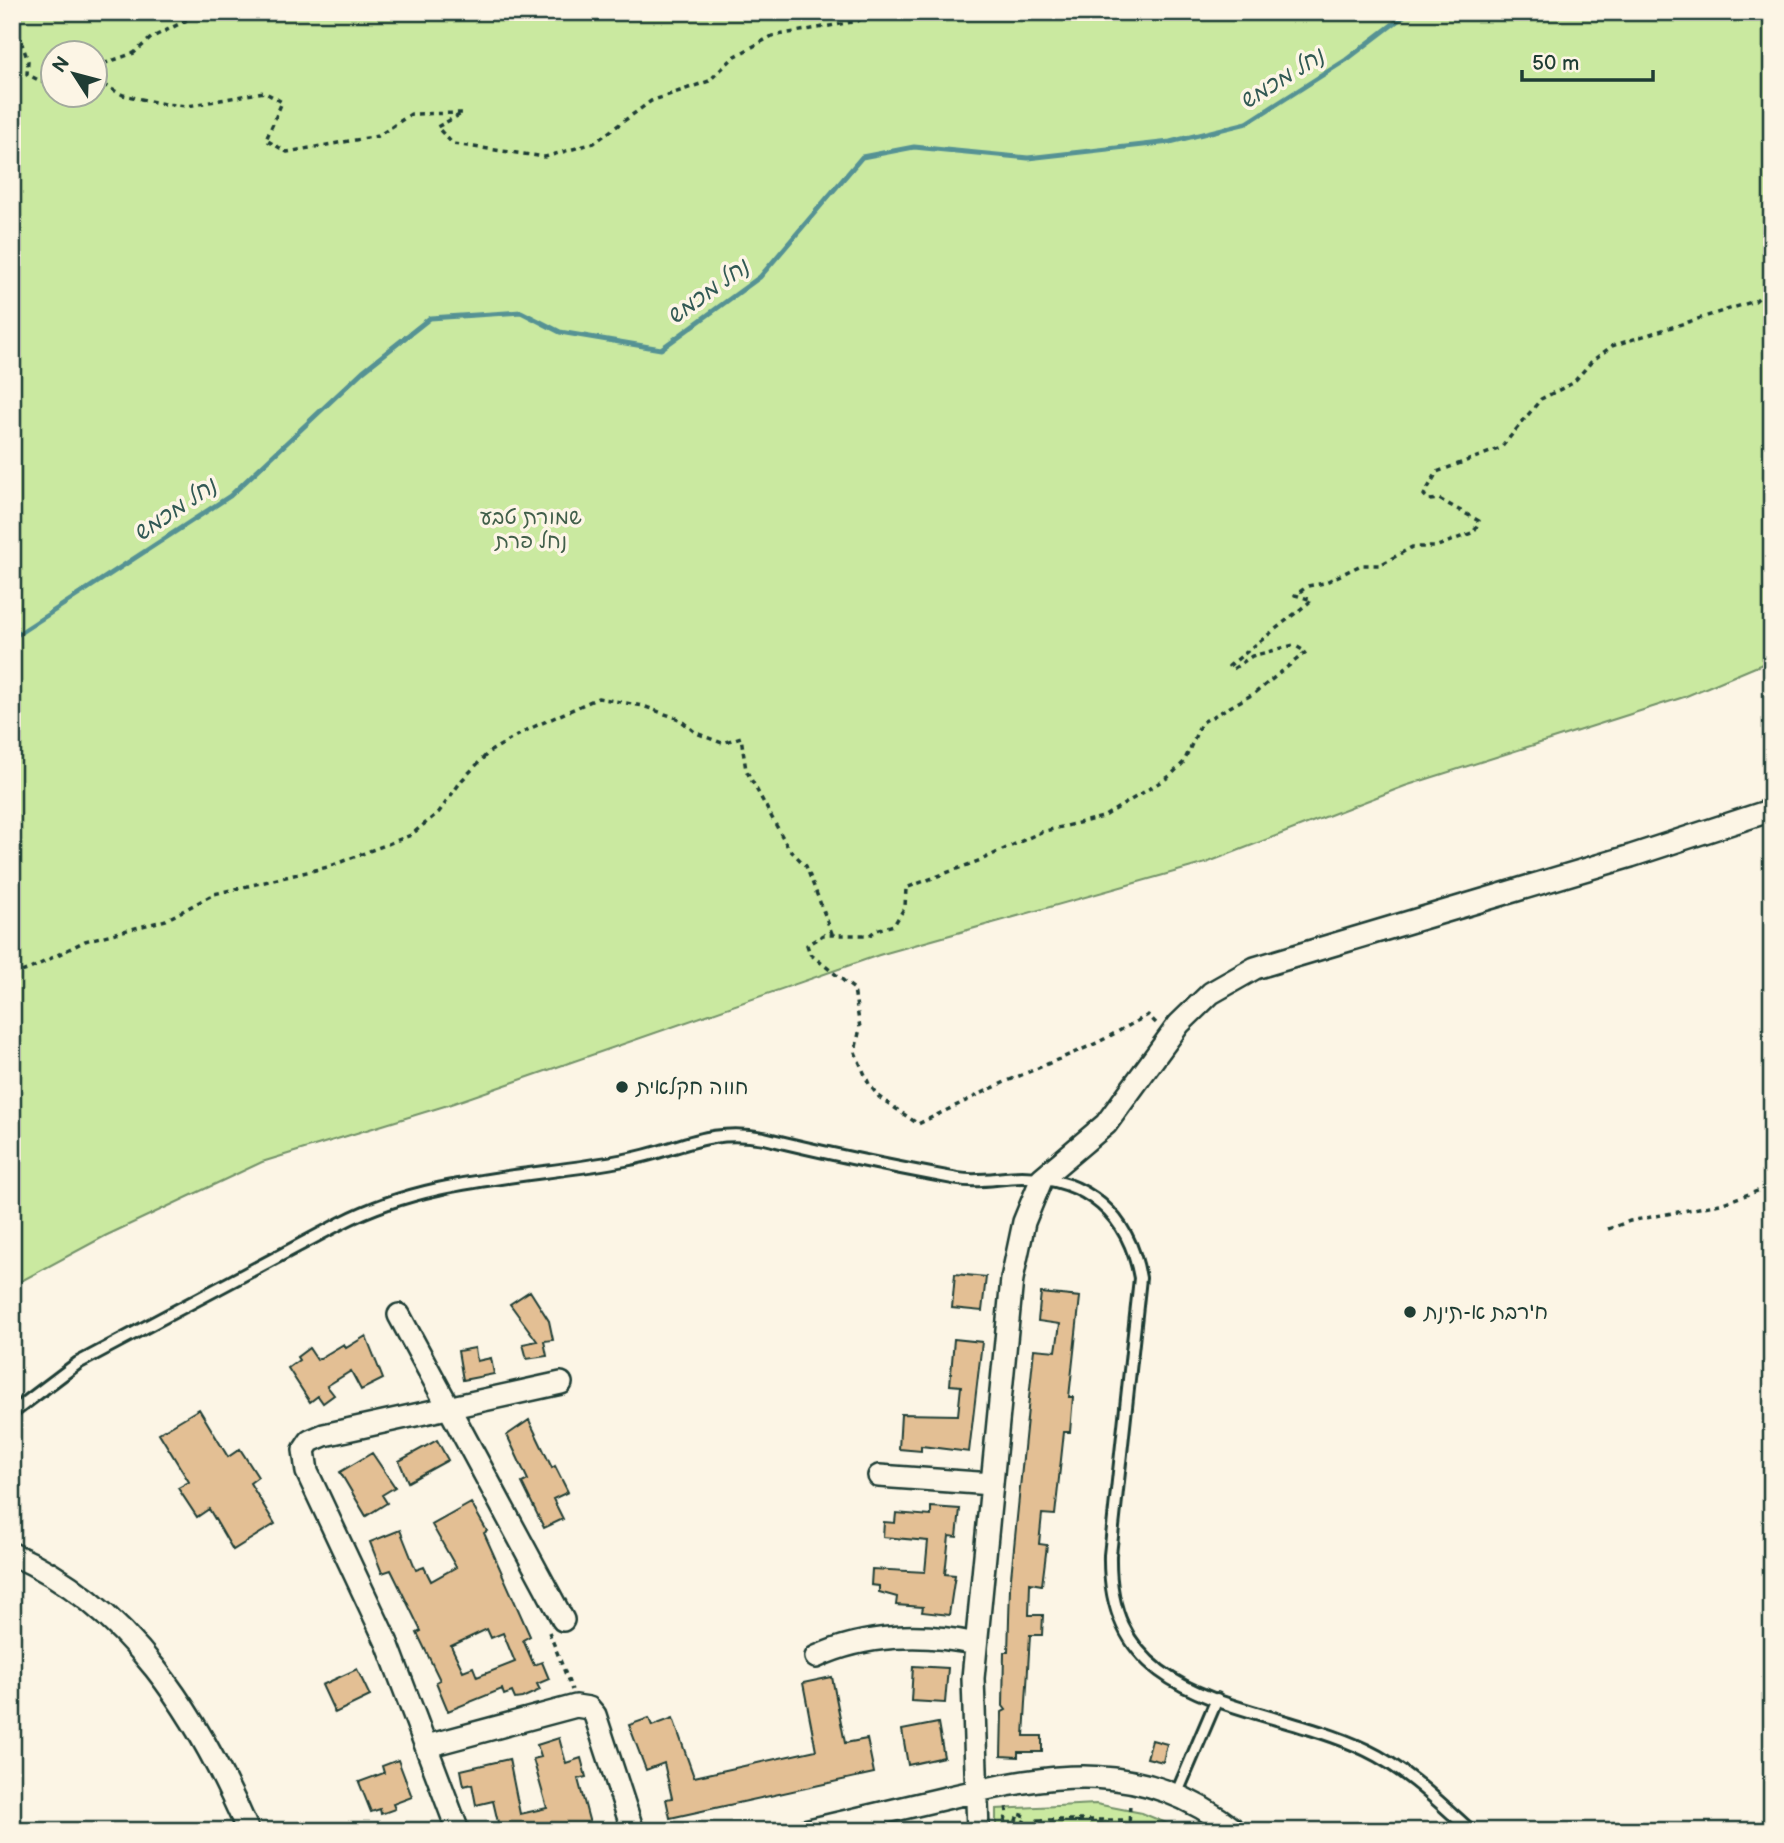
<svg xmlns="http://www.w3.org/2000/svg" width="1784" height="1843" viewBox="0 0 1784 1843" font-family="'Balsamiq Sans','Playpen Sans Hebrew',sans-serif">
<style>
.green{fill:#cae9a0;stroke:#74936a;stroke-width:2;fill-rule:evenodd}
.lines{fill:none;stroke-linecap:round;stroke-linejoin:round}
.stream{stroke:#559294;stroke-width:5}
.building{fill:#e3bf94;stroke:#1f3d34;stroke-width:2;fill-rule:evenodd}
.lane-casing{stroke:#1f3d34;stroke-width:16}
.street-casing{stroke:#1f3d34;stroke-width:26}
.path{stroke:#1f3d34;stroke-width:3.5;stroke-dasharray:5 5;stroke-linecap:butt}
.lane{stroke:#fcf5e5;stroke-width:10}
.street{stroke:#fcf5e5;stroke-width:21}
.poi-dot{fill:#1f3d34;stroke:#fcf5e5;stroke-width:2.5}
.labels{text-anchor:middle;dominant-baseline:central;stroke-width:7;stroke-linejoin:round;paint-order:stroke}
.park-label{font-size:21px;fill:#415f4a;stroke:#fcf5e5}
.poi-label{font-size:21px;fill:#1f3d34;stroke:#fcf5e5;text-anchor:start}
.water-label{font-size:23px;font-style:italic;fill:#315954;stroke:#fcf5e5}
</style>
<rect width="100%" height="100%" fill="#fcf5e5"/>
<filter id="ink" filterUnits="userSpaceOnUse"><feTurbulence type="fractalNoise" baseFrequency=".0143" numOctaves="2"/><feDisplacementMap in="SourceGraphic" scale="14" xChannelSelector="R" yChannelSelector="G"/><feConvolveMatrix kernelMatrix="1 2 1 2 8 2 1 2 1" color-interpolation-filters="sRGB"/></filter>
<g filter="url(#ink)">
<path class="green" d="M12,12H1772V660L1684,697L1405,786L1206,863L879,955L448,1105L262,1162L105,1236L12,1286ZM52,52H94V94H52Z
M1096,1804L1142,1813L1178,1828V1831H996V1809Z"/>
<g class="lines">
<path class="stream" d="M12,638L230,496L363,371L430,318L521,312L560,332L661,349L760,277L862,157L914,147L1028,158L1170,142L1247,123L1346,60L1409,12"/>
</g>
<path class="building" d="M955,1274L986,1277L982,1311L952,1308Z
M530,1291L549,1321L553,1340L544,1341L547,1356L527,1359L523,1344L537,1341L510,1304Z
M1041,1293L1080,1297L1069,1397H1073L1070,1432H1064L1055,1515L1042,1514L1039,1544L1047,1545L1042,1585L1030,1583L1029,1615H1043L1042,1635H1030L1024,1736H1042V1752H1018V1757L1001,1756L1002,1712L1006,1710L1003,1706L1004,1652H1008L1010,1587L1034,1349L1056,1351L1060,1324L1038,1321Z
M366,1336L383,1379L361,1390L351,1371L327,1386L334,1395L323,1403L318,1396L310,1402L288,1368L299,1360L297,1357L309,1348L317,1360L344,1344L346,1348Z
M954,1339L982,1342L969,1452L921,1446V1451L899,1449L901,1414L958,1415L961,1386L950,1385Z
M475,1348L477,1361L491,1358L494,1374L463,1380L458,1351Z
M199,1409L228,1457L240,1449L258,1477L250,1483L275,1524L233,1550L209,1509L197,1517L178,1488L189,1482L159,1433Z
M529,1420L552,1468L555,1466L568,1492L553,1499L563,1519L544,1528L522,1483L528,1480L507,1435Z
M437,1440L448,1460L408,1482L399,1461Z
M372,1453L395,1487L382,1495L387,1503L366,1516L340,1472Z
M471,1503L487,1531L484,1533L530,1636L523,1640L534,1665L542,1662L549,1679L537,1684L540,1690L522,1698L515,1699L512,1692L504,1695L502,1689L448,1711L436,1682L440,1680L417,1633L421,1631L391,1570L382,1573L370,1542L400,1530L416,1570L424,1567L431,1581L456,1567L432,1525ZM487,1629L491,1638L503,1633L515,1662L477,1677L473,1667L463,1671L451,1646Z
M931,1507L960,1509L957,1537L949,1536L945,1574L955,1575L949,1615L922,1612L923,1607L896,1605L897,1597L879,1592V1586L871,1585L872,1569L925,1572L928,1541L883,1537L884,1522L895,1523L896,1513L931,1516Z
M913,1666L948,1668L945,1703L911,1701Z
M357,1669L370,1696L335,1713L322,1685Z
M832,1677L845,1743L867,1739L874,1773L670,1818L666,1799L672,1798L664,1763L646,1770L629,1725L649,1718L652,1726L673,1718L694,1777L816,1750L803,1683Z
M938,1723L944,1757L908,1765L902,1730Z
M559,1738L566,1763L581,1758L586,1777L578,1779L592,1831H500L493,1801L476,1805L472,1784L464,1786L461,1770L509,1759L520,1814L547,1808L533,1759L541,1757L537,1745Z
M1152,1740L1167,1744L1163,1762L1147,1758Z
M398,1760L412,1797L393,1804L395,1809L381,1814L380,1809L371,1812L359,1782L384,1773L382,1766Z"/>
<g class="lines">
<defs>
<path id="lane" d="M12,1413L78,1363L341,1223C430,1177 528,1178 625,1160C678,1151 706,1127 764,1138C828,1154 893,1167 958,1179C980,1183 1000,1177 1022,1177C1087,1178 1129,1215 1140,1278L1110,1555C1107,1712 1259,1699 1366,1750C1406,1769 1439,1802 1471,1831
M1176,1795L1217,1699"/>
<path id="street" d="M399,1315L563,1620
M879,1476L992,1484
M12,1554C129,1605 199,1717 248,1831
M816,1657C865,1634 924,1632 976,1644
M427,1746L576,1706L589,1708L595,1715L633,1831
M458,1831L387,1643L307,1472L304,1450L310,1441L324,1435L561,1383
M805,1831C852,1820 899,1809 946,1798C1054,1773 1141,1757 1236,1831
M978,1831L973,1678L1012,1279L1024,1222L1042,1178L1106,1124L1179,1024L1211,993L1255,968L1631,856L1772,810"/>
</defs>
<use href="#lane" class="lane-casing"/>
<use href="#street" class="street-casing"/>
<path class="path" d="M12,44L21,41L28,61L27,74L42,82L52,75
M94,67L134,53L151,38L187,20L192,12
M94,80L123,95L164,104L188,106L264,92L282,102L266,140L287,152L378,136L411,114L463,113L437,127L453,144L545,157L594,143L651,101L709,81L734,57L772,36L858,21L869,12
M12,975L30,969L85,941L166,920L214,894L328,867L411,835L439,812L462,780L489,752L529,729L598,698L643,706L679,719L696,733L722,743L741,737L746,770L789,849L806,866L833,936
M1156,1023L1148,1015L1097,1043L1005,1082L918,1124L879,1097L869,1084L855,1052L860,1028L854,989L810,954L807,945L823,935H870L876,930L894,925L905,907L906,888L981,860L1041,832L1103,817L1170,776L1184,762L1201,723L1255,693L1306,652L1294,645L1252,656L1233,669L1229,666L1312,600L1295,595L1308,586L1324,583L1361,565H1380L1412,547H1435L1474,532L1479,521L1439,499L1429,500L1424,495L1437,472L1501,448L1541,399L1573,383L1592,361L1612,346L1755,301L1772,286
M1608,1229L1630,1221L1720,1204L1772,1186
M549,1632L572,1690
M1038,1820H1130
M1001,1831L1007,1814L1006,1803
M1013,1831L1018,1814L1026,1816L1020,1831
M1034,1831L1038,1820L1043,1824L1044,1831
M1129,1831L1130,1801"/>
<use href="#lane" class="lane"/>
<use href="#street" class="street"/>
</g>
</g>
<g class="poi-dot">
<circle cx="622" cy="1087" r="7"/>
<circle cx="1410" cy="1312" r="7"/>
</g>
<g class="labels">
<g class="park-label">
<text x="531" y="517">שמורת טבע<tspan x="531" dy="24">נחל פרת</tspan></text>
</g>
<g class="poi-label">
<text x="636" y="1087">חווה חקלאית</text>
<text x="1424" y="1312">ח'רבת א-תינת</text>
</g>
<g class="water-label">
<text transform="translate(1282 79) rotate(-32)">נחל מכמש</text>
<text transform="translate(708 292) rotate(-36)">נחל מכמש</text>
<text transform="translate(175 510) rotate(-34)">נחל מכמש</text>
</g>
</g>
<rect width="1784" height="1843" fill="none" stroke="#fcf5e5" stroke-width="42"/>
<rect x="21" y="21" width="1742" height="1801" fill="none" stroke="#1f3d34" stroke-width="2.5" filter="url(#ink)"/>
<g transform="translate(74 74) rotate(306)"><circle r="33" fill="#fcf5e5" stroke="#a4ab9e" stroke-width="2"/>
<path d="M0-5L12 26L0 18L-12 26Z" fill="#1f3d34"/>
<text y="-10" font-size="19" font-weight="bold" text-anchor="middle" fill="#1f3d34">N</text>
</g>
<path d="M1522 70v10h131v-10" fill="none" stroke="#1f3d34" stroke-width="3.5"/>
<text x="1532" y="70" font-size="21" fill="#1f3d34" stroke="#fcf5e5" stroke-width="5" paint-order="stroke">50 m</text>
</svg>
